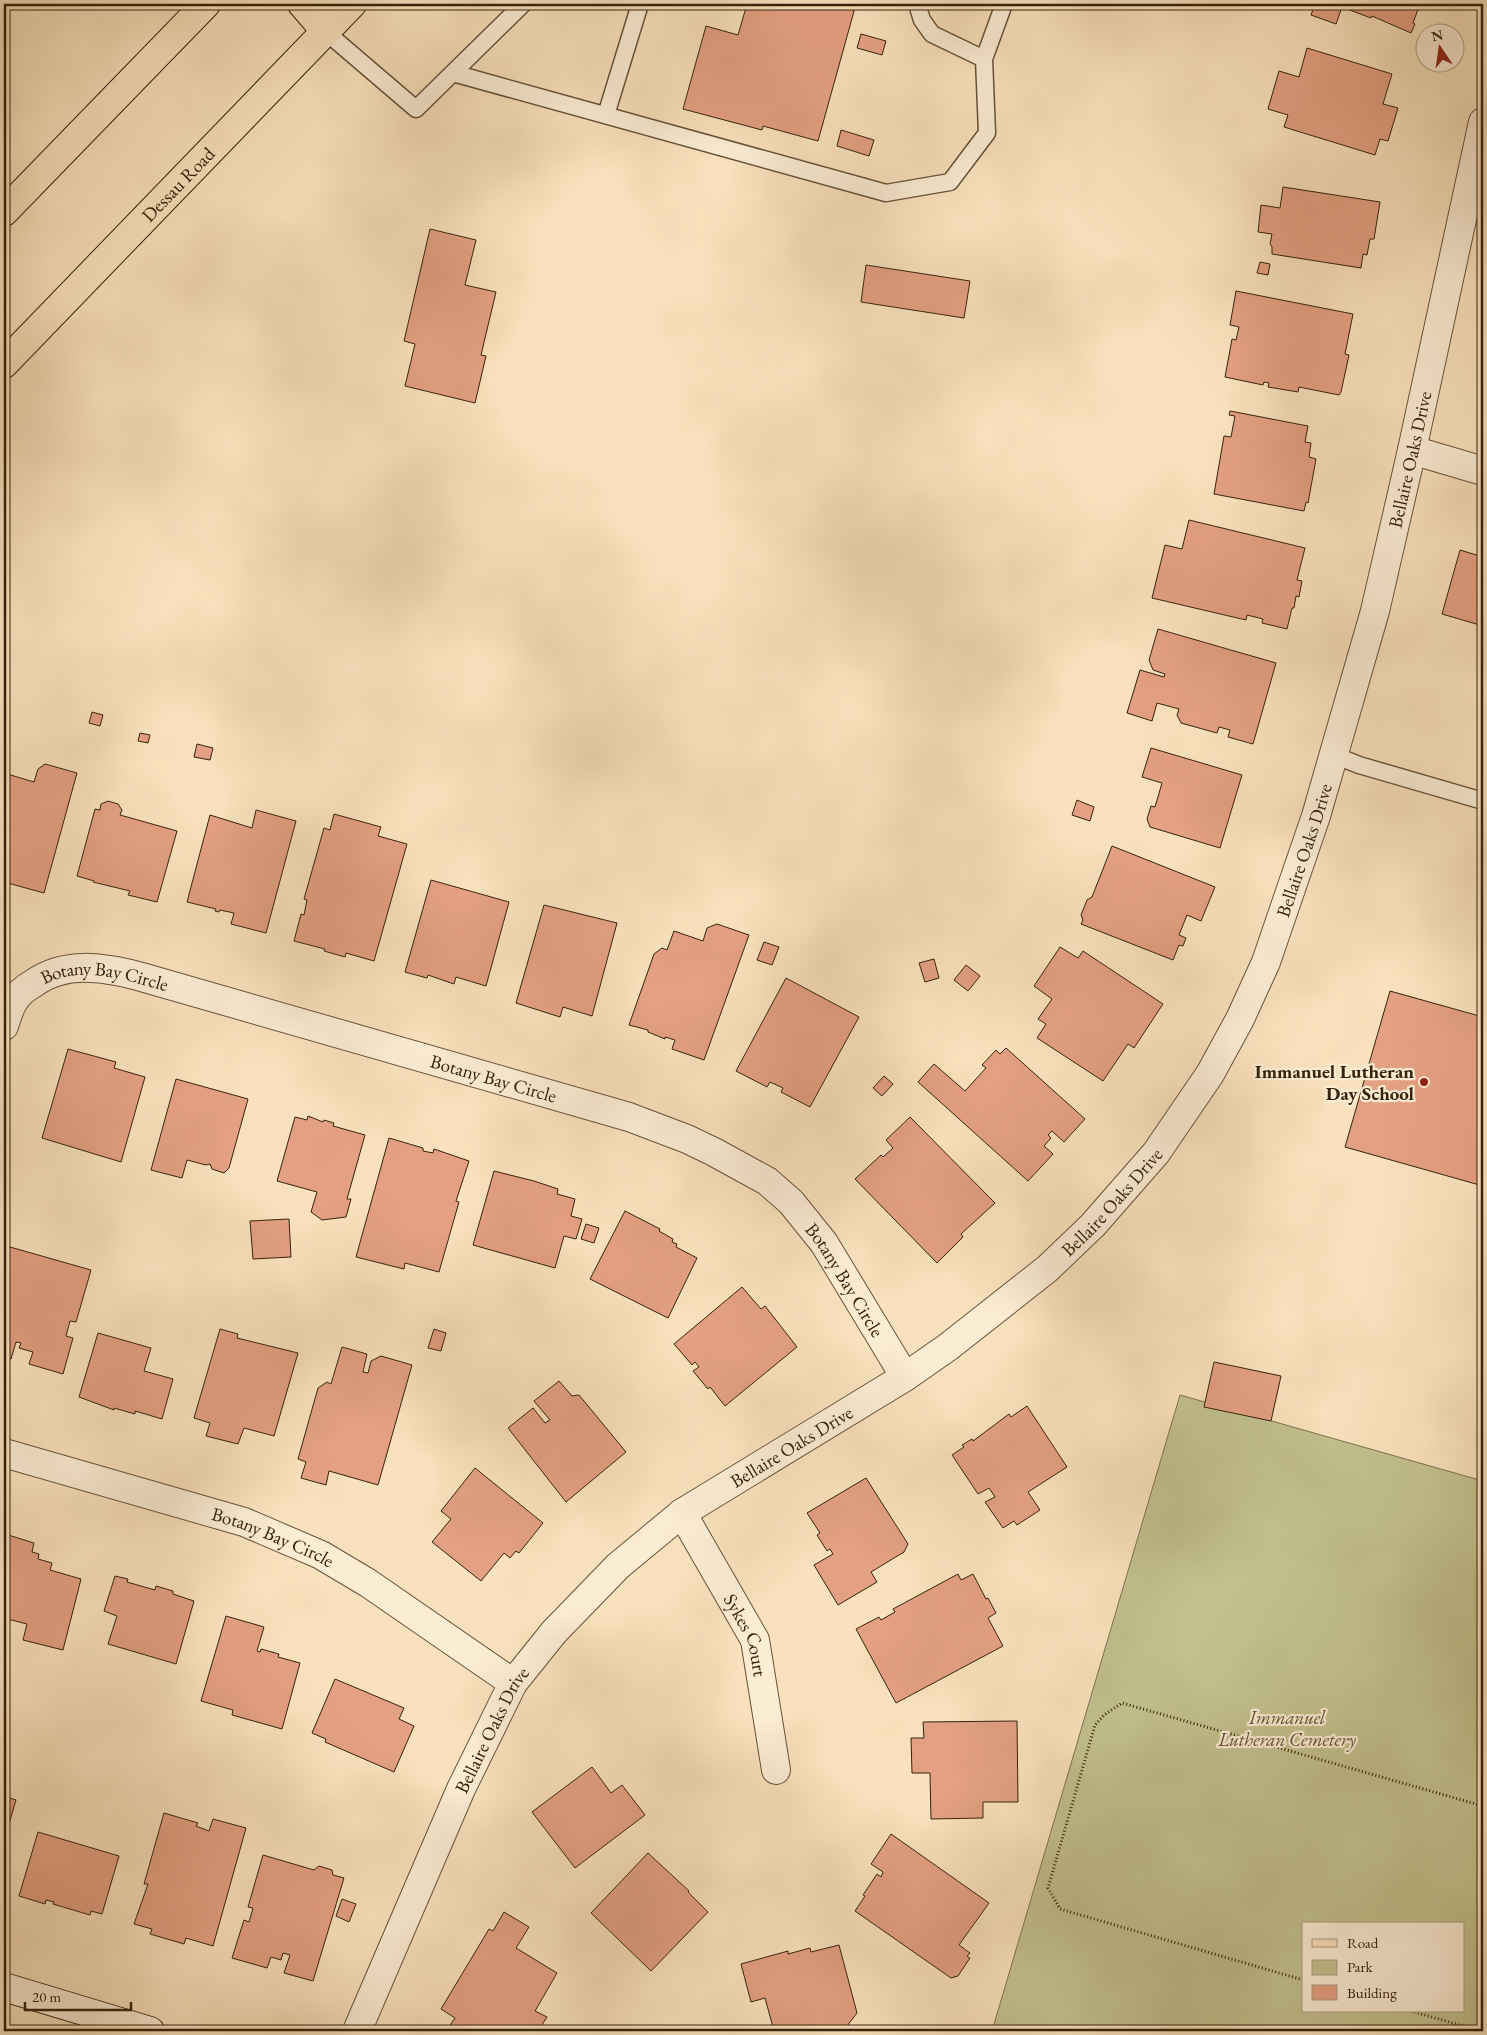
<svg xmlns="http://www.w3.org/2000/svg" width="1487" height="2035" viewBox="0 0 1487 2035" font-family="'EB Garamond',serif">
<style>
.green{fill:#c2c18e;stroke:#7c724e;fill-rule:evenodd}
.building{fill:#e3a082;stroke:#36220d}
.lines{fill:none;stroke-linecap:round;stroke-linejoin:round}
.lane-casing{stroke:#675239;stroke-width:19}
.street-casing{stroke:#675239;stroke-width:30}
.secondary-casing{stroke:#36220d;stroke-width:30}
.primary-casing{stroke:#36220d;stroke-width:30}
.path{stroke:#36220d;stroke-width:3;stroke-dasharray:1 2.5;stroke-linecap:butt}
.lane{stroke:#fbecd4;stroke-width:16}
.street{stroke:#fbecd4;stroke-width:28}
.secondary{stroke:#fbecd4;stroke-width:28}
.primary{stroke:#f9e1bd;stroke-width:28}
.poi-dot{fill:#8f2418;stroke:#fbecd4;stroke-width:2}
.labels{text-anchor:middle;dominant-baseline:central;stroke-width:4.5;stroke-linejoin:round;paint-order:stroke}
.street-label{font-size:19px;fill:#36220d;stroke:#fbecd4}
.poi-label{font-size:19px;font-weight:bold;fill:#36220d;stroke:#fbecd4;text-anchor:end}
.park-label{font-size:19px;font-style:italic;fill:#605234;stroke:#fbecd4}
</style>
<rect width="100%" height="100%" fill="#f9e1bd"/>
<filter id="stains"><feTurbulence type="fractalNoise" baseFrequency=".004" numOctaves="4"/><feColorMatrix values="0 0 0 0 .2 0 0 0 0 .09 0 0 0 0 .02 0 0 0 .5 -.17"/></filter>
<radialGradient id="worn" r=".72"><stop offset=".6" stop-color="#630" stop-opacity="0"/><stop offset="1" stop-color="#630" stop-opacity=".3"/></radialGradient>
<path class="green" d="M1180,1395L1483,1481V2031H992ZM1303,1924H1463V2011H1303Z"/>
<path class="building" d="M747,4H856L818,141L763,126L762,130L683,109L706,26L738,35Z
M1315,4H1420L1413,23L1415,24L1411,33L1372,16L1371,18L1342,7L1336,24L1311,15Z
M861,34L886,41L882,55L857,48Z
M1307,48L1392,74L1383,104L1398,108L1388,141L1380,139L1375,155L1284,127L1288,115L1268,109L1279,71L1299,77Z
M841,130L874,140L869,156L837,146Z
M1283,187L1380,202L1374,239H1370L1367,255L1363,254L1361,268L1272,254V247L1270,244L1272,234L1258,232L1261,205L1280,208Z
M430,229L476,240L465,285L496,292L481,355L486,356L475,403L405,386L415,344L404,341Z
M1260,262L1270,264L1268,275L1257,273Z
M866,265L970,281L964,318L861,302Z
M1236,291L1353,314L1345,354L1349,355L1341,392L1339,395L1299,387L1298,392L1268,387L1269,383L1264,382L1263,385L1225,377L1232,339L1236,340L1239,327L1230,325Z
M1230,411L1308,426L1305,442L1311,443L1309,457L1316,459L1308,503L1306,502L1304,511L1214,494L1224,436L1231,437L1235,416L1229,415Z
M1189,520L1305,548L1297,580L1302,581L1299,597L1296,596L1294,608H1292L1287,629L1262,623L1263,619L1247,615L1246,620L1152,598L1165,545L1182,549Z
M1460,550L1483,557V626L1442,614Z
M1158,629L1276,663L1253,744L1228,737L1230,730L1219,727L1217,733L1181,723L1177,715L1179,709L1157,703L1152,721L1127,713L1140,670L1164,677L1165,674L1153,670L1149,660Z
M92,712L103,715L100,726L89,723Z
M140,733L150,735L148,743L138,741Z
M197,744L213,748L210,760L194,757Z
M1151,748L1242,775L1220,848L1150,827L1147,819L1151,806L1155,807L1162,783L1142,777Z
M45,764L77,773L44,893L4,882V773L34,782L38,769Z
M1077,800L1094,807L1090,821L1072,815Z
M108,801L118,804L122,810L120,815L177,831L157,902L128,895L130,891L93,882L94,881L77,876L95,809L100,810L101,804Z
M256,810L296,821L266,933L231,924L234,913L220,910L219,912L215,911L216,909L187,902L210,815L252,828Z
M334,814L381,827L378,836L407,844L374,961L346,953L345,957L324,951L325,949L294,941L301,914L304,915L307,900L304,899L324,828L330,830Z
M1112,846L1215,887L1201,921L1187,915L1179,935L1186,938L1183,946L1179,945L1173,960L1081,924L1083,920L1081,915L1087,900L1092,897Z
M431,880L509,902L486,986L456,977L454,984L428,975L427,978L405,972Z
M544,905L617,923L592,1016L563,1007L560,1017L516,1003Z
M717,924L749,935L704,1060L672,1049L675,1040L665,1037V1039L648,1032V1030L629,1025L654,954L662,948L667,950L674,931L703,941L707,928Z
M764,942L779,947L772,965L757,960Z
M1060,947L1078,958L1083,951L1163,1004L1134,1048L1128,1044L1103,1081L1037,1038L1046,1024L1038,1019L1052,999L1034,986Z
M934,959L939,978L925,982L919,963Z
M966,965L980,976L968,991L954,980Z
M786,978L859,1017L810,1107L781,1092L783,1088L770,1082L767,1087L736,1071Z
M1390,991L1483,1017V1186L1345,1147Z
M1006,1048L1085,1119L1064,1142L1052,1131L1048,1135L1051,1138L1044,1146L1053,1154L1028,1181L918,1082L934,1064L965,1091L986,1068L982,1065L996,1050L1000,1054Z
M68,1049L116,1062L114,1068L145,1077L121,1162L42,1138Z
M884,1076L893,1084L882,1096L873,1088Z
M176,1079L248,1099L229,1168L224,1173L212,1169L210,1164L206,1165L187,1160L182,1178L151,1170Z
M308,1116L323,1122L324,1120L334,1123L333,1126L365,1135L347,1199H351L346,1217L322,1220L311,1212L317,1192L277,1181L295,1117L307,1120Z
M910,1117L995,1203L961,1234L963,1237L937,1263L855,1179L881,1155L883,1157L893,1148L886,1140Z
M389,1138L423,1148V1151L433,1153L434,1149L469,1161L456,1201L459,1202L439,1272L405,1263L404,1269L356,1257Z
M494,1171L534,1181L558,1189L557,1194L575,1199L571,1216L582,1219L576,1239L564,1236L555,1268L473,1245Z
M625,1211L660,1229L659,1231L673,1239L672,1242L677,1244L676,1247L697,1258L668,1318L590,1279Z
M289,1219L291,1257L253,1259L250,1221Z
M586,1224L599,1228L594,1243L581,1239Z
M10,1247L91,1270L76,1322L70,1321L66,1336L73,1338L63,1374L29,1364L33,1352L19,1348L21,1343L16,1342L11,1359L4,1357V1269Z
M742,1287L761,1309L765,1306L797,1347L725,1406L710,1387L708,1389L693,1371L699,1367L695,1362L692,1365L674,1344Z
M220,1329L238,1334L237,1338L298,1353L274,1436L244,1428L238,1444L206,1436L210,1423L194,1418Z
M434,1329L446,1333L441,1351L428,1348Z
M98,1333L151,1348L144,1371L173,1379L162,1419L135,1411V1414L114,1408V1410L79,1397Z
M342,1347L367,1354L363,1372L368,1373L371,1361L381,1356L412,1365L378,1485L329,1471L326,1485L301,1478L306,1462L298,1459L318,1388L327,1382L331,1384Z
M1214,1362L1281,1376L1271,1421L1204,1407Z
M559,1381L572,1396L579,1395L626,1452L566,1502L508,1428L533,1408L545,1423L550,1420L534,1401Z
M1027,1406L1067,1467L1028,1492L1040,1510L1017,1525L1014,1521L1003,1528L985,1502L995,1497L989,1488L978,1494L952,1455L964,1447L962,1445L972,1439L973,1441L1009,1414L1011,1417Z
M475,1468L543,1523L519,1553L516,1551L510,1558L504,1553L481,1581L432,1542L451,1519L441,1511Z
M866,1478L908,1544L904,1552L871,1572L877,1582L838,1605L814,1565L833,1554L830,1549L827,1551L817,1535L820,1533L807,1513Z
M5,1534L34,1543L32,1552L39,1554L38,1559L52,1563L50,1570L81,1579L63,1650L23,1640L27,1624L4,1618Z
M958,1574L961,1580L973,1574L986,1599L988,1598L996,1613L988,1618L1003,1646L896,1703L856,1629L879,1617L881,1620L895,1612L893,1609Z
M115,1576L128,1579L127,1582L155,1590L156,1586L173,1591V1594L194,1601L176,1664L108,1644L117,1616L104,1611Z
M226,1616L264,1627L257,1651L260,1652L261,1649L279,1654L278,1657L300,1663L282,1729L232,1715L233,1710L201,1701Z
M335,1679L404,1708L399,1719L414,1726L394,1772L325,1742L326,1739L312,1733Z
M1017,1721L1018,1802H983V1818L931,1819L930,1773H912L911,1738H924L923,1722Z
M592,1767L611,1793L622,1785L645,1815L575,1868L532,1812Z
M4,1796L16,1800L4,1841Z
M164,1813L198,1823L196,1826L209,1831L213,1819L246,1828L213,1946L186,1938L184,1944L150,1934L152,1929L134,1924L148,1884H144Z
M38,1832L119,1856L102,1914L91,1911L90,1915L53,1904L54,1902L46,1900L45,1904L19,1896Z
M891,1834L989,1903L959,1945L970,1953L967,1956L970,1958L958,1976L951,1978L855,1911L865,1896L863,1895L877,1874L881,1877L883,1872L871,1864Z
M648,1853L689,1891L688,1892L708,1912L651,1971L591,1913Z
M263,1855L314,1870L319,1866L332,1870L333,1875L344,1878L313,1981L284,1973L290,1955L283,1953L281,1960L271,1957L267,1968L232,1958L244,1920L249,1922L253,1908L248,1907Z
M342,1899L356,1904L349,1922L336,1916Z
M504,1912L529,1927L516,1948L557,1973L535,2011L547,2017L538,2031H454L448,2028L455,2018L441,2009L489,1929L493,1931Z
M839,1945L857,2013L847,2026L849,2031H774L765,1998L751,2002L741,1964L788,1951V1954L810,1948L811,1952Z"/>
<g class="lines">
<defs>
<path id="lane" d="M917,4L922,20L932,34L984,59
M326,32L416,109L523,4
M453,73L886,193L950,182L987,133L984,59L1004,4
M606,115L640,4
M1334,755L1359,765L1483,801"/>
<g id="street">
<path d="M1412,450L1483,471"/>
<path id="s1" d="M4,1026C7,1018 9,1008 14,1001C18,994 27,987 34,983C65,961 102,967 138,976L629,1117L687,1139L714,1152L767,1181L791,1202L824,1243L905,1377"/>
<path id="s2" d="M4,1453L244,1522L321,1555L368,1583L513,1683"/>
<path id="s3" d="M682,1513L755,1640L776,1770"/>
<path id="s4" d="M357,2031L461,1789L513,1683L554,1632L618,1566L682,1513L905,1377L948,1347L1047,1269L1093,1225L1156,1153L1210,1074L1240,1019L1266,962L1316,816L1375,611L1412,450L1483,122"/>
</g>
<path id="secondary" d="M4,1987L150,2031"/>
<g id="primary">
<path d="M302,4L326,32"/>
<path d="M4,212L206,4"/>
<path id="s5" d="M4,364L352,4"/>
</g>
</defs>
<use href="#lane" class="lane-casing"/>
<use href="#street" class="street-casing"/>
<use href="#secondary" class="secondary-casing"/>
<use href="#primary" class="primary-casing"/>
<path class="path" d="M1303,1980L1060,1909L1048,1888L1095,1725L1104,1715L1122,1703L1483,1806
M1411,2011L1480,2031"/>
<use href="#lane" class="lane"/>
<use href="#street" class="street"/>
<use href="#secondary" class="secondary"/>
<use href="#primary" class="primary"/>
</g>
<circle class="poi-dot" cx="1424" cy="1082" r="5"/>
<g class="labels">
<g class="street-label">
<text stroke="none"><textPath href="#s5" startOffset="250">Dessau Road</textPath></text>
<text stroke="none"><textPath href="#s4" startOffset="1965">Bellaire Oaks Drive</textPath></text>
<text stroke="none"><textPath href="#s4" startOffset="1560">Bellaire Oaks Drive</textPath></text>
<text stroke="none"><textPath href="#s1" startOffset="128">Botany Bay Circle</textPath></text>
<text stroke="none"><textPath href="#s1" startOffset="532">Botany Bay Circle</textPath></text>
<text stroke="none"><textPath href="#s4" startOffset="1155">Bellaire Oaks Drive</textPath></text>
<text stroke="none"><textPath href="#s1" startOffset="952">Botany Bay Circle</textPath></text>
<text stroke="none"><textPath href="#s4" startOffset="750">Bellaire Oaks Drive</textPath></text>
<text stroke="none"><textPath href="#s2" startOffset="282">Botany Bay Circle</textPath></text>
<text stroke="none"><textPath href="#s3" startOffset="139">Sykes Court</textPath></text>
<text stroke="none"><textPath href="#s4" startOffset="330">Bellaire Oaks Drive</textPath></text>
</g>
<g class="poi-label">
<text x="1414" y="1071">Immanuel Lutheran<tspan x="1414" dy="22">Day School</tspan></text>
</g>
<g class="park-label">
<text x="1287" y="1717">Immanuel<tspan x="1287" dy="22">Lutheran Cemetery</tspan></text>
</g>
</g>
<rect width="1487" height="2035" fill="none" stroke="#f9e1bd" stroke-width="20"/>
<rect x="5" y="5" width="1477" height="2025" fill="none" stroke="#36220d" stroke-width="2.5"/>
<rect x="10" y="10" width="1467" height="2015" fill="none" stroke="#36220d"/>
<rect x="1302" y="1922" width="162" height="90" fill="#fbecd4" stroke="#ac9b84"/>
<rect x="1312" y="1939" width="25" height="8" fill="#f9e1bd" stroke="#ac9b84"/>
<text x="1347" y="1948" font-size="15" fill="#36220d">Road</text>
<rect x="1312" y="1960" width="25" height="15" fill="#c2c18e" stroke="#ac9b84"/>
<text x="1347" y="1972" font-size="15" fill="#36220d">Park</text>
<rect x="1312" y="1985" width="25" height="15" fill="#e3a082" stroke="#ac9b84"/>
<text x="1347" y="1998" font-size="15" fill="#36220d">Building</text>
<g transform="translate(1440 48) rotate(347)"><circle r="24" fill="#fbecd4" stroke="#ac9b84"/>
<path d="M0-4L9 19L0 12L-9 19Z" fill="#8f2418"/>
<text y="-8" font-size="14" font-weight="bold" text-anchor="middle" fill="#36220d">N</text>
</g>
<path d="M25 2002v8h106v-8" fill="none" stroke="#36220d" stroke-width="2.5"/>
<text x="32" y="2002" font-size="15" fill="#36220d" stroke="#fbecd4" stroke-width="4" paint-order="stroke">20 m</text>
<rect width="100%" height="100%" filter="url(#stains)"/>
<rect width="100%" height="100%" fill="url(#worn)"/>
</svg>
